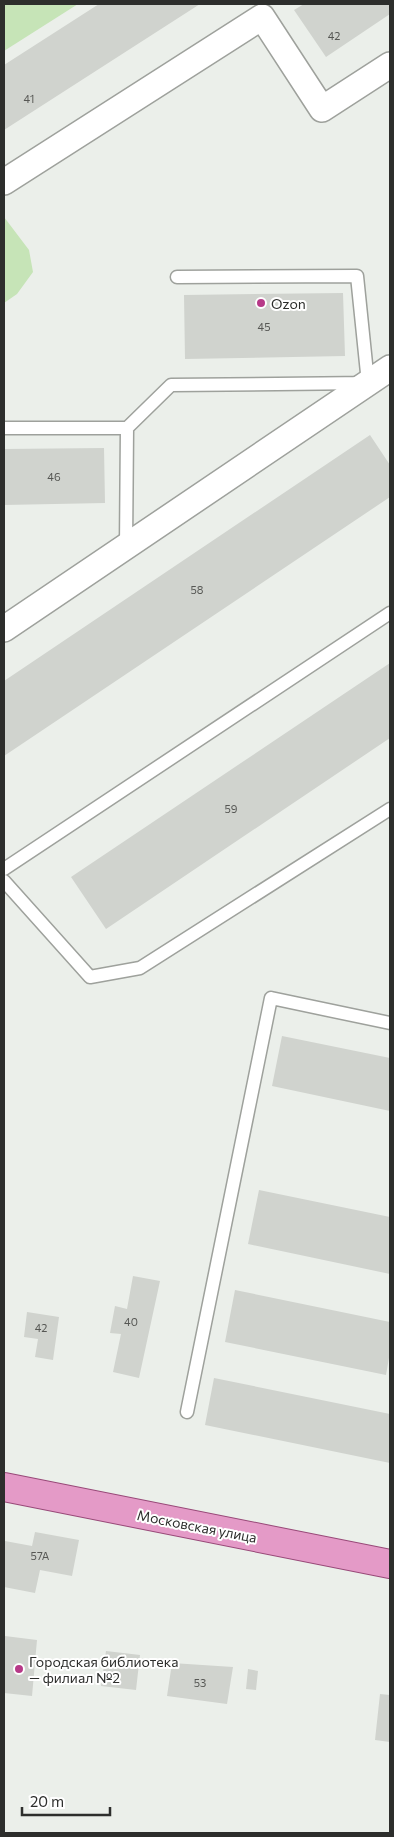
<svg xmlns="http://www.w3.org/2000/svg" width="394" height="1837" viewBox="0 0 394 1837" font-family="Commissioner,sans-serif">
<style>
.green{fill:#c6e4b7}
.building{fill:#d0d3ce}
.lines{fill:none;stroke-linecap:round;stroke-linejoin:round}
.lane-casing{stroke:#9ea19c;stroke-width:15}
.street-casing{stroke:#9ea19c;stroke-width:28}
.primary-casing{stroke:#984978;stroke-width:30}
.lane{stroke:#fff;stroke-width:12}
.street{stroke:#fff;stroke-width:25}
.primary{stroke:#e49ac7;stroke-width:28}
.poi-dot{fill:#b73988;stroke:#fff;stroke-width:2}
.labels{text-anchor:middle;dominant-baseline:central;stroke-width:4;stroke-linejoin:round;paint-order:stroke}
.number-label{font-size:11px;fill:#565754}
.poi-label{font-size:14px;fill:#2d2e2c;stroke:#fff;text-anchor:start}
.street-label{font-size:14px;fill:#2d2e2c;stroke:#fff}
</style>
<rect width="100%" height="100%" fill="#ebefea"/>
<path class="green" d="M4,4H78L4,51Z
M4,217L29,250L33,272L17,294L4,303Z"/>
<path class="building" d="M99,4H200L4,130V65Z
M304,4H390V14L326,57L294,10Z
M343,293L345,356L185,359L184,295Z
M370,435L390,465V497L4,756V681Z
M104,448L105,503L4,505V449Z
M390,663V738L106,929L71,877Z
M282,1036L390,1058V1111L272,1086Z
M259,1190L390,1217V1274L248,1244Z
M133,1276L160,1281L139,1378L113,1372L121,1334L110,1333L115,1306L127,1309Z
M235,1290L390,1322V1352L386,1375L225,1342Z
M27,1312L59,1317L53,1360L35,1357L38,1339L24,1337Z
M214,1378L390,1414V1463L205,1425Z
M35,1532L79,1540L72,1576L40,1570L35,1593L4,1587L5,1541L32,1546Z
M5,1636L37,1640L32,1696L4,1693Z
M106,1651L140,1655L136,1690L101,1686Z
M172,1663L233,1667L227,1704L167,1696Z
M248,1669L258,1671L256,1690L246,1689Z
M380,1694L390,1695V1742L375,1740Z"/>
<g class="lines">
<defs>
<path id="lane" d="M4,428H127L126,547
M127,428L171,385L368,383L357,276L177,277
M4,869L390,613
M4,881L90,977L140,968L390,809
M187,1412L271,998L390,1023"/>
<path id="street" d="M4,182L262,17L322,109L390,65
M4,629L390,368"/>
<path id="primary" d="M4,1487L390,1564"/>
</defs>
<use href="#lane" class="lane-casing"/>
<use href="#street" class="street-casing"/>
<use href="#primary" class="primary-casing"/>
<use href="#lane" class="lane"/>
<use href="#street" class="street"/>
<use href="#primary" class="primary"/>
</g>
<g class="poi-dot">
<circle cx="261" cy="303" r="5"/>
<circle cx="19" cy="1669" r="5"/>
</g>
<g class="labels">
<g class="number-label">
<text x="334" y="35">42</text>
<text x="29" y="98">41</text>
<text x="264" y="326">45</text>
<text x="54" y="476">46</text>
<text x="197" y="589">58</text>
<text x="231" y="808">59</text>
<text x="131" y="1321">40</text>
<text x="41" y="1327">42</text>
<text x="40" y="1555">57А</text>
<text x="200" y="1682">53</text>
</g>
<g class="poi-label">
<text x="271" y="303">Ozon</text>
<text x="29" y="1661">Городская библиотека<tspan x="29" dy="16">— филиал №2</tspan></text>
</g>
<g class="street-label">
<text transform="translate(197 1526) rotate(11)">Московская улица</text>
</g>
</g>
<rect width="394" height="1837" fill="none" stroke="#2d2e2c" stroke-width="10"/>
<path d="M22 1807v8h88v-8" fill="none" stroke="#2d2e2c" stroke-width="2.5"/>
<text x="30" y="1807" font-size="15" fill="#2d2e2c" stroke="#ffffff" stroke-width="4" paint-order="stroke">20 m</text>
</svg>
